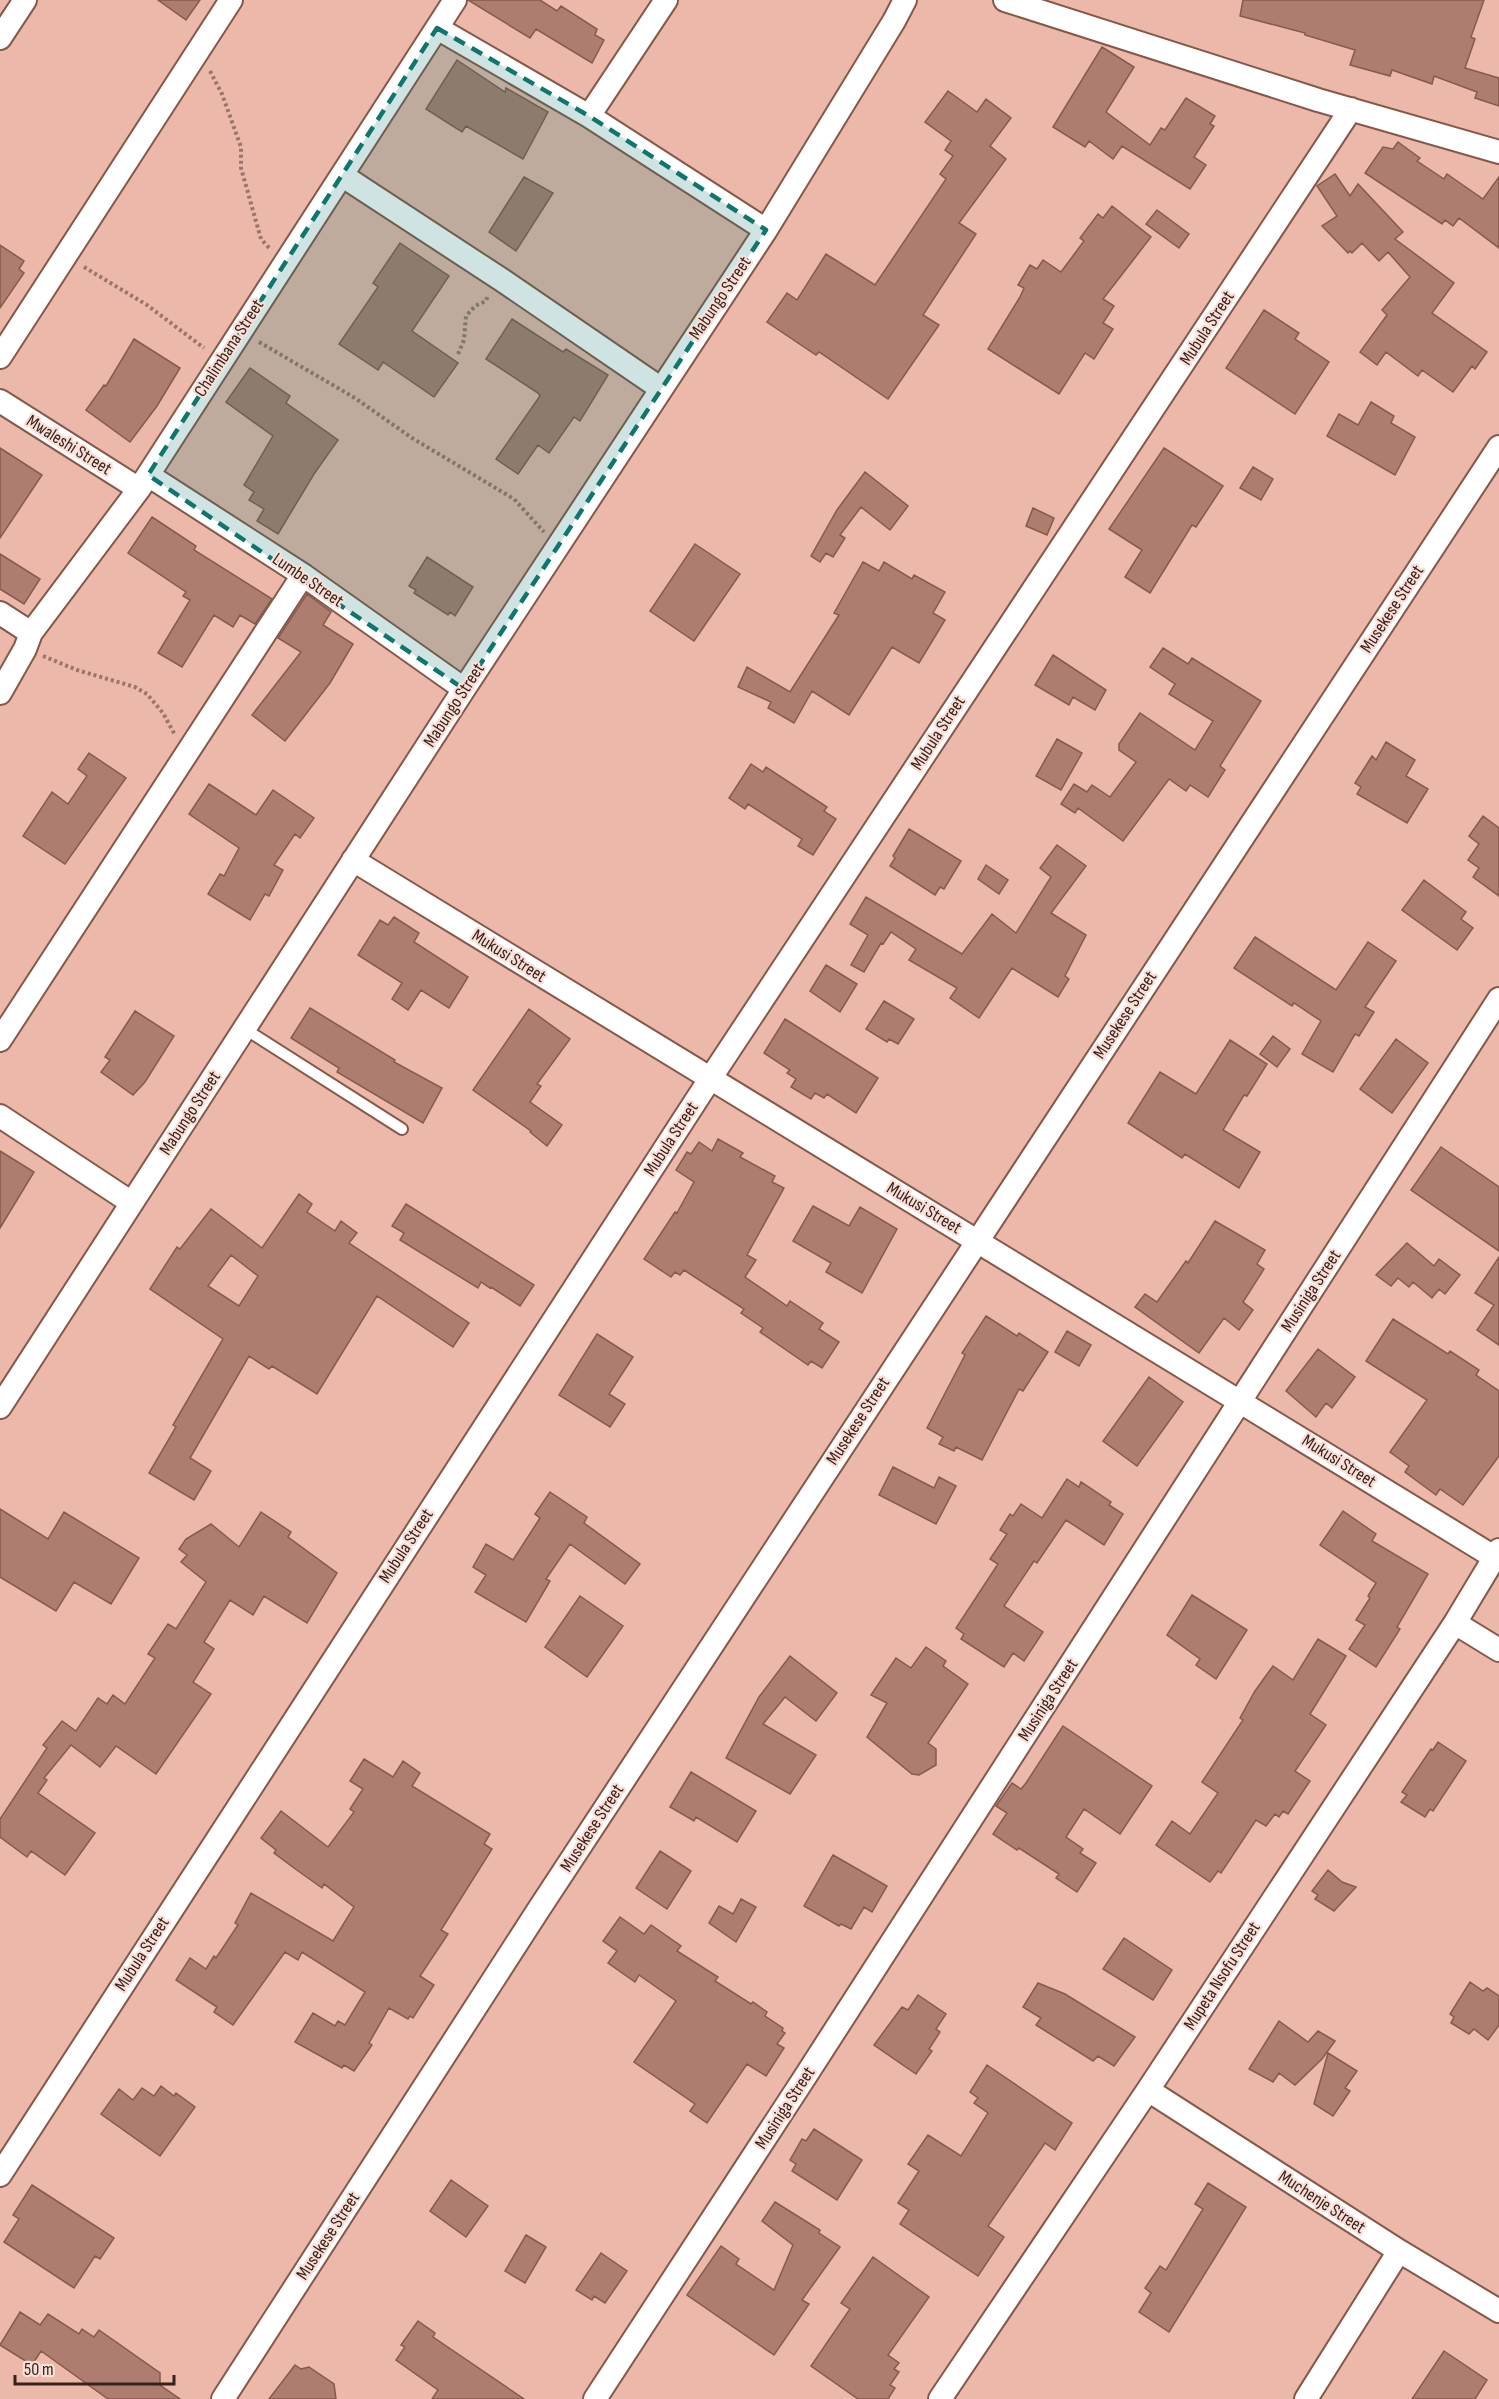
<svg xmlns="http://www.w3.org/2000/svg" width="1499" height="2399" viewBox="0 0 1499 2399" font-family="'Sofia Sans Condensed',sans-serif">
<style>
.building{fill:#ad7d6f;stroke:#865a4c;stroke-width:1.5;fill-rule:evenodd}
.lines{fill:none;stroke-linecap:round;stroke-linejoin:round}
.lane-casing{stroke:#84584a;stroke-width:14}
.street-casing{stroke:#84584a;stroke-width:26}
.path{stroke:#9a756b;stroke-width:4;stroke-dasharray:3 3;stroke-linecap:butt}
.lane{stroke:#fff;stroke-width:10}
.street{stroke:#fff;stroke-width:22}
.marked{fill:#0f766e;fill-opacity:0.2;stroke:#0f766e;stroke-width:4.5;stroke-dasharray:12 8;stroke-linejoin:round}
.labels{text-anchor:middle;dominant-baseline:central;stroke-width:4.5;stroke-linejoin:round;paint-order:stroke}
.street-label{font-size:18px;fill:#37231e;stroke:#fadfd7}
</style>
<rect width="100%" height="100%" fill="#ebb8a9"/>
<path class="building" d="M158,0H200L186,20Z
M468,0H540L557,11L561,6L597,29L595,35L604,40L592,63L536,29L530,38Z
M1243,0H1484L1471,37L1475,39L1465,68L1499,78V106L1475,98L1477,92L1434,76L1432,84L1392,70L1390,76L1350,65L1355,50L1305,35V33L1240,16Z
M1102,47L1134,67L1106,112L1150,145L1161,128L1165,130L1186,98L1215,116L1210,124L1214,126L1194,157L1206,165L1190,189L1122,146L1113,159L1089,141L1085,147L1053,127Z
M457,60L505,92L506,88L548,112L523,159L466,126L462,132L426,109Z
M948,91L977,112L986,99L1011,118L990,146L1006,159L959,223L976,234L923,315L939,325L888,399L819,352L816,355L767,322L787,293L797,300L826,254L875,285L946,179L940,174L953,156L945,150L951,141L925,122Z
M1398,142L1420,158L1417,161L1444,179L1447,174L1483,199L1499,177V248L1459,218L1453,226L1445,220L1442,224L1365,173L1383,147L1393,149Z
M1335,174L1350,196L1358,184L1403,232L1395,239L1454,283L1432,313L1487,352L1475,369L1472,366L1453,392L1422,370L1418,376L1386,352L1377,365L1360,352L1387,315L1382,310L1410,277L1388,252L1379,261L1362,243L1352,253L1350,251L1348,253L1322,226L1337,216L1317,186Z
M524,177L553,193L516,251L489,232Z
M1112,206L1151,237L1103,299L1114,306L1103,323L1113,329L1094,359L1085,353L1059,394L988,349L1020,297L1024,288L1018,285L1030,265L1037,269L1043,260L1061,272L1084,241L1080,238L1098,214L1103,218Z
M1157,210L1189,234L1179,248L1146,224Z
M400,243L449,276L412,331L458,363L434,397L383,362L378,370L339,344L378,287L373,283Z
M0,245L24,261L19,269L24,273L0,308Z
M1264,310L1299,333L1295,339L1329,362L1295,414L1226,368Z
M512,319L563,352L566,349L608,375L580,421L574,417L549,453L538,445L518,474L496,459L540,396L538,393L486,359Z
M134,339L180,368L157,406L130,442L86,410L104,385L106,386Z
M250,368L290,396L286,403L338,440L314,474L278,534L257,521L264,509L249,500L254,492L244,485L273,436L226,402Z
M1371,402L1394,416L1391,423L1415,437L1395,475L1327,436L1339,414L1358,425Z
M0,448L42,475L0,538Z
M1164,448L1223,486L1196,527L1192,525L1150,593L1125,577L1142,550L1109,529Z
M1253,467L1273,479L1261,500L1240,488Z
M865,472L908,506L890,530L861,507L840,535L845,538L833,557L826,553L820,562L811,556L837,510Z
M1033,508L1054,518L1047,535L1026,526Z
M152,517L196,546L194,550L272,599L255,624L240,615L233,627L214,615L182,667L158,653L190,600L183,596L186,592L128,553Z
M695,544L740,574L694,641L650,611Z
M0,554L40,579L24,604L0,589Z
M427,557L473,587L455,616L450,612L448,615L414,593L416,590L409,586Z
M863,562L879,571L884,562L912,579L914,575L945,592L933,613L945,620L919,663L892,647L849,715L812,691L794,723L768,708L771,702L738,687L747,667L790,692L839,615L834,613Z
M307,594L331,612L323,625L353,644L330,683L285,741L252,715L301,652L278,638Z
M1163,648L1188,664L1192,658L1261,701L1220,766L1225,770L1208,797L1190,785L1186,791L1169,779L1123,841L1078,808L1075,813L1061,804L1074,784L1087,792L1092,785L1110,797L1136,762L1119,750V744L1140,713L1195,750L1213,721L1169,694L1175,684L1150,667Z
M1053,655L1106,690L1095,710L1073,697L1069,705L1035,685Z
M1057,739L1082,753L1061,790L1036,776Z
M1386,742L1415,760L1406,776L1428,789L1407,823L1357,794L1361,787L1355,783L1372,756L1376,760Z
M89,753L126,778L65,864L23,836L52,792L68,804L87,776L78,769Z
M751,764L763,772L766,767L827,807L824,811L836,819L813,855L798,846L802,839L748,804L745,809L729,798Z
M209,784L256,815L273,790L314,818L300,838L295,834L274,865L283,870L269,896L265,894L250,920L208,894L220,874L224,876L239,848L189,814Z
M1483,816L1499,828V896L1473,877L1479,868L1468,860L1479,844L1469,836Z
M909,829L961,861L944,889L940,887L935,895L890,866L895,858L893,856Z
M1057,845L1086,866L1051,913L1086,935L1065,976L1069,979L1058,997L1012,968L979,1018L950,998L957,988L909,960L916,949L891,932L883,944L881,943L864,972L851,965L868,935L850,924L866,897L962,954L992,914L1016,933L1051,877L1040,868Z
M986,865L1008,880L999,894L978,879Z
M1424,880L1466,912L1461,919L1473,928L1457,950L1402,910Z
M394,917L419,933L414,942L468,977L449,1008L421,990L408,1010L392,999L402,983L358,955L380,920L388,925Z
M1255,937L1336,990L1368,942L1396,961L1365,1007L1374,1012L1359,1036L1355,1034L1333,1072L1302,1054L1321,1021L1294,1003L1292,1006L1234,968Z
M826,965L857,984L840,1012L810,991Z
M884,1001L914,1019L898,1044L889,1039L887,1042L866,1029Z
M310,1008L395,1060L394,1062L442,1088L423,1123L337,1072L339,1068L291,1038Z
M529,1009L570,1039L537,1084L541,1086L530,1102L562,1125L547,1146L530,1132L531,1131L473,1090Z
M135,1011L174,1036L145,1082L133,1095L101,1072L110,1060L105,1057Z
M785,1019L878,1078L856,1113L827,1094L824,1098L815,1093L811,1099L791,1087L796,1079L787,1073L790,1070L764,1053Z
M1273,1036L1290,1049L1277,1067L1260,1054Z
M1396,1039L1428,1063L1392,1113L1360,1089Z
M1230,1040L1267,1064L1247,1096L1244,1095L1223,1130L1260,1152L1239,1188L1185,1154L1182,1158L1128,1123L1160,1072L1196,1094Z
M718,1139L743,1153L740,1157L775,1176L772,1182L784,1188L747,1255L756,1260L745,1277L787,1306L790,1301L823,1323L819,1329L839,1342L822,1368L811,1361L808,1365L760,1332L763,1328L741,1313L744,1309L684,1270L680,1275L675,1272L671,1277L644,1259L675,1212L677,1213L694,1182L676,1170L687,1152L691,1154L699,1142L712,1151Z
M1441,1147L1499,1187V1251L1411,1190Z
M0,1151L34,1172L0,1228Z
M299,1194L312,1204L307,1212L335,1231L341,1221L357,1233L349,1243L469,1323L453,1347L377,1296L317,1394L272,1366L269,1369L249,1356L190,1458L211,1471L194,1500L149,1473L176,1427L173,1425L223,1339L150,1289L177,1247L180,1249L211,1209L262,1248ZM231,1255L258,1276L239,1306L208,1286Z
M406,1204L534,1285L520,1306L491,1287L490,1288L481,1282L478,1288L400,1240L404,1233L392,1226Z
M813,1206L849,1226L860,1207L897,1229L862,1293L826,1272L831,1263L793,1241Z
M1215,1221L1265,1250L1257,1264L1264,1269L1243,1302L1253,1310L1239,1330L1224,1318L1199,1353L1135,1307L1145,1294L1157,1302L1186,1261L1188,1263Z
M1407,1243L1434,1266L1439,1259L1460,1275L1445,1294L1439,1289L1432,1298L1413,1282L1409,1287L1398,1278L1391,1286L1376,1275Z
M1499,1257V1345L1477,1330L1494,1305L1475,1293Z
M986,1316L1017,1336L1019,1333L1048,1352L1023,1391L1019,1389L982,1460L956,1447L954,1451L939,1444L943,1437L927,1428L965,1355L962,1353Z
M1393,1319L1448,1354L1450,1351L1479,1370L1476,1375L1499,1391V1456L1463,1505L1440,1489L1436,1495L1405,1472L1409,1466L1390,1452L1427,1400L1366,1361Z
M1067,1331L1091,1345L1079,1366L1055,1352Z
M597,1334L633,1357L609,1394L625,1404L610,1427L559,1395Z
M1318,1349L1355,1377L1332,1408L1326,1403L1316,1417L1286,1391Z
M1149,1377L1183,1402L1137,1466L1103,1441Z
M893,1467L934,1488L939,1477L956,1486L936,1524L879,1495Z
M1067,1479L1079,1487L1081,1482L1111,1502L1109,1505L1123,1514L1104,1545L1066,1520L1037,1563L1034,1561L1004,1606L1043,1632L1024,1661L1013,1653L1004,1667L961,1639L964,1634L956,1628L998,1564L990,1559L1007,1534L1000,1530L1010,1514L1013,1516L1021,1504L1042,1518Z
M550,1492L587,1517L584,1523L640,1564L625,1584L570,1544L546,1579L550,1581L526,1622L475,1592L486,1575L473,1567L486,1544L513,1560L540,1518L535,1514Z
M0,1509L48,1539L64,1512L139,1558L111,1604L74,1582L56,1611L0,1577Z
M1343,1511L1376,1534L1372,1541L1428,1574L1397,1627L1400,1629L1376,1667L1349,1649L1365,1625L1356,1620L1370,1598L1368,1596L1376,1583L1320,1545Z
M261,1512L291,1532L288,1537L337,1573L307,1623L264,1596L253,1615L230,1600L204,1642L214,1649L193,1682L211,1694L156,1774L116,1746L100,1767L71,1745L44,1778L47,1780L38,1793L95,1833L65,1875L31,1851L27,1857L0,1837V1819L47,1748L43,1745L62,1721L76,1731L98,1698L107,1704L113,1695L125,1704L155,1658L148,1654L168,1624L176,1629L206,1582L181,1562L187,1555L179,1549L186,1539L211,1524L239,1547Z
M1192,1595L1247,1630L1216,1679L1196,1665L1200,1659L1167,1635Z
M580,1596L623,1626L587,1677L545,1647Z
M1318,1639L1346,1656L1310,1714L1326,1725L1295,1771L1310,1781L1288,1814L1283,1811L1279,1817L1275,1814L1266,1826L1256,1820L1221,1873L1218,1871L1210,1882L1156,1845L1172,1821L1190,1834L1218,1793L1202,1782L1243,1720L1240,1718L1255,1691L1273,1666L1293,1680Z
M926,1647L946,1661L943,1666L968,1684L928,1743L936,1749V1765L919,1775L912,1774L867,1737L887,1703L871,1695L896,1658L911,1668Z
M790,1656L837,1693L816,1721L785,1697L763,1724L816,1755L790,1794L726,1758L759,1697Z
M1063,1726L1152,1786L1120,1834L1084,1809L1066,1837L1083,1849L1080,1853L1096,1863L1077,1892L1056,1878L1059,1874L1019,1848L1017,1850L993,1834L1007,1813L996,1806L1012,1783L1021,1789L1026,1783Z
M1438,1742L1466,1761L1433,1811L1430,1809L1425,1817L1401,1802L1407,1795L1402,1792L1431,1749L1433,1750Z
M364,1759L393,1777L403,1761L420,1773L412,1786L490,1834L484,1844L492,1849L441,1930L448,1934L420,1976L434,1985L413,2018L410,2016L408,2019L389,2008L369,2043L372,2045L354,2071L344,2065L342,2068L295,2042L313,2013L335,2026L338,2021L345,2025L365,1992L302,1952L298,1960L285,1952L233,2025L214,2012L217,2007L176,1980L190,1958L206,1969L214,1956L216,1958L238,1925L235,1923L251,1893L333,1941L354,1907L324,1884L322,1888L294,1868L274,1853L276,1850L261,1838L281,1811L328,1847L354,1812L350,1809L363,1789L350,1781Z
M691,1772L756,1811L737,1842L696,1817L694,1821L670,1807Z
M660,1851L691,1871L667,1909L636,1888Z
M833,1855L887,1886L872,1912L864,1907L851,1929L841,1924L839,1926L804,1906Z
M1328,1870L1342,1882L1356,1887L1334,1911L1315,1899L1318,1895L1312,1891Z
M741,1899L756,1907L736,1942L709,1923L719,1906L733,1914Z
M620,1917L644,1934L651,1925L681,1946L677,1951L718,1977L715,1981L751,2004L753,2002L767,2012L765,2016L783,2028L782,2031L785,2033L777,2044L784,2048L766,2076L747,2064L707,2123L690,2111L695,2104L634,2062L676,2001L639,1975L635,1982L608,1963L617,1951L603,1941Z
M1124,1938L1172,1970L1153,2000L1103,1969Z
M1470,1982L1483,1991L1487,1988L1499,1996V2025L1488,2040L1474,2029L1469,2034L1451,2023L1454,2017L1450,2014Z
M1038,1983L1065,1994L1135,2037L1114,2066L1098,2056L1093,2061L1036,2025L1041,2018L1023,2007Z
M918,1995L946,2014L936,2029L940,2032L929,2049L932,2051L916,2074L874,2045L902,2007L908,2010Z
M1279,2021L1308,2042L1318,2031L1335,2041L1322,2059L1295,2085L1279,2073L1273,2082L1249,2069Z
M1328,2053L1357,2071L1345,2088L1350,2091L1333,2116L1314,2104Z
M987,2065L1072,2123L1055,2150L1045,2143L988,2226L1004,2237L978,2276L900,2224L909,2210L898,2203L919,2171L908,2164L928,2135L961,2156L988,2113L974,2103L978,2098L970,2092Z
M161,2086L174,2096L176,2093L195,2107L160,2156L101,2114L119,2089L133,2100L142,2088L154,2096Z
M814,2129L862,2160L837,2200L792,2171L796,2164L790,2160L802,2139L806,2141Z
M451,2180L488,2206L466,2237L430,2211Z
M1208,2183L1246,2207L1169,2332L1139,2312L1151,2293L1145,2288L1160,2266L1166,2270L1203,2209L1195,2204Z
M32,2185L114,2238L100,2259L95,2256L74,2288L4,2242L19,2219L13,2215Z
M775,2202L820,2230L819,2233L840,2247L802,2300L809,2304L774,2355L687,2295L721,2246L739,2259L736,2264L774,2290L793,2245L762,2221Z
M526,2235L546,2247L525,2283L505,2271Z
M601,2253L627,2271L605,2303L594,2296L592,2300L576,2290Z
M873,2257L929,2297L888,2355L899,2363L894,2369L899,2372L890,2385L895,2388L888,2399H858L811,2366L850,2309L841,2303Z
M20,2312L40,2325L48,2314L79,2334L82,2329L94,2337L99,2330L160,2373V2385L180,2399H108L41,2351L32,2365L0,2345Z
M418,2321L435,2333L433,2337L524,2399H432L438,2390L396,2360L405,2347L401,2345Z
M1444,2351L1487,2380L1475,2399H1412Z
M295,2365L301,2369L309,2367L334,2384L336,2399H269Z"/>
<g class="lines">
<defs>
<path id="lane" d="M245,1029L402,1129"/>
<path id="street" d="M666,0L589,116L766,230
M1005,0L1318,100L1499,152
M437,28L589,116
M0,38L25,0
M343,176L502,280L660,388
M0,357L231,0
M0,401L139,489
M148,475L303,575L464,689
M0,613L31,633
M0,693L25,649L31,633L139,489L455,0
M353,860L1494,1557
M0,1040L303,575
M0,1116L132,1203
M0,1407L464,689L766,230L894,21L905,0
M1455,1623L1499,1650
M1148,2090L1399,2251L1499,2311
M0,2175L710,1079L1351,109
M223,2399L537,1912L1499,447
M595,2399L805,2077L1499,999
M940,2399L1148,2090L1455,1623L1499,1550
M1306,2399L1399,2251"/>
</defs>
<use href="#lane" class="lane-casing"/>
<use href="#street" class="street-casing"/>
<path class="path" d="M210,71L222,94L241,147V168L261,239L270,249
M84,267L147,305L204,348
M259,342L355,398L412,438L514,499L544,532
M458,354L464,340L466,316L475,306L486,301L488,295
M43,656L77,670L135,687L147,694L163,713L175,735"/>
<use href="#lane" class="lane"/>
<use href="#street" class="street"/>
</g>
<path class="marked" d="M437,28L589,116L766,230L464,689L148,475Z"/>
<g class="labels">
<g class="street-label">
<text transform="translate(720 298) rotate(-56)">Mabungo Street</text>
<text transform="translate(1207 328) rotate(-57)">Mubula Street</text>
<text transform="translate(229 348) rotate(-57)">Chalimbana Street</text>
<text transform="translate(69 445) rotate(32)">Mwaleshi Street</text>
<text transform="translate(308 580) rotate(34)">Lumbe Street</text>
<text transform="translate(1392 609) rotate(-57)">Musekese Street</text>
<text transform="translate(454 705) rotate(-57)">Mabungo Street</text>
<text transform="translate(938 733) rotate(-57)">Mubula Street</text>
<text transform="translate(509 956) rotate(32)">Mukusi Street</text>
<text transform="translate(1125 1015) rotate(-57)">Musekese Street</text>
<text transform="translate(190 1113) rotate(-57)">Mabungo Street</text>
<text transform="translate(671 1139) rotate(-57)">Mubula Street</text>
<text transform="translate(924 1208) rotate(31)">Mukusi Street</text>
<text transform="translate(1311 1291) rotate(-57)">Musiniga Street</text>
<text transform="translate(858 1421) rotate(-57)">Musekese Street</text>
<text transform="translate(1339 1461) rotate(32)">Mukusi Street</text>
<text transform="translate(406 1546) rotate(-57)">Mubula Street</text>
<text transform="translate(1048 1700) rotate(-57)">Musiniga Street</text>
<text transform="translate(592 1828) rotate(-57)">Musekese Street</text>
<text transform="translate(142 1954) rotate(-57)">Mubula Street</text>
<text transform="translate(1222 1976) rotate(-57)">Mupeta Nsofu Street</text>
<text transform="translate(785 2108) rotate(-57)">Musiniga Street</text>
<text transform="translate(1322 2202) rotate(33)">Muchenje Street</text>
<text transform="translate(328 2236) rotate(-57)">Musekese Street</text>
</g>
</g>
<path d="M15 2375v9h159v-9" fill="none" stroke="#37231e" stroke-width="3"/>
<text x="24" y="2375" font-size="18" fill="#37231e" stroke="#fadfd7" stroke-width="4.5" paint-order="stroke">50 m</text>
</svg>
